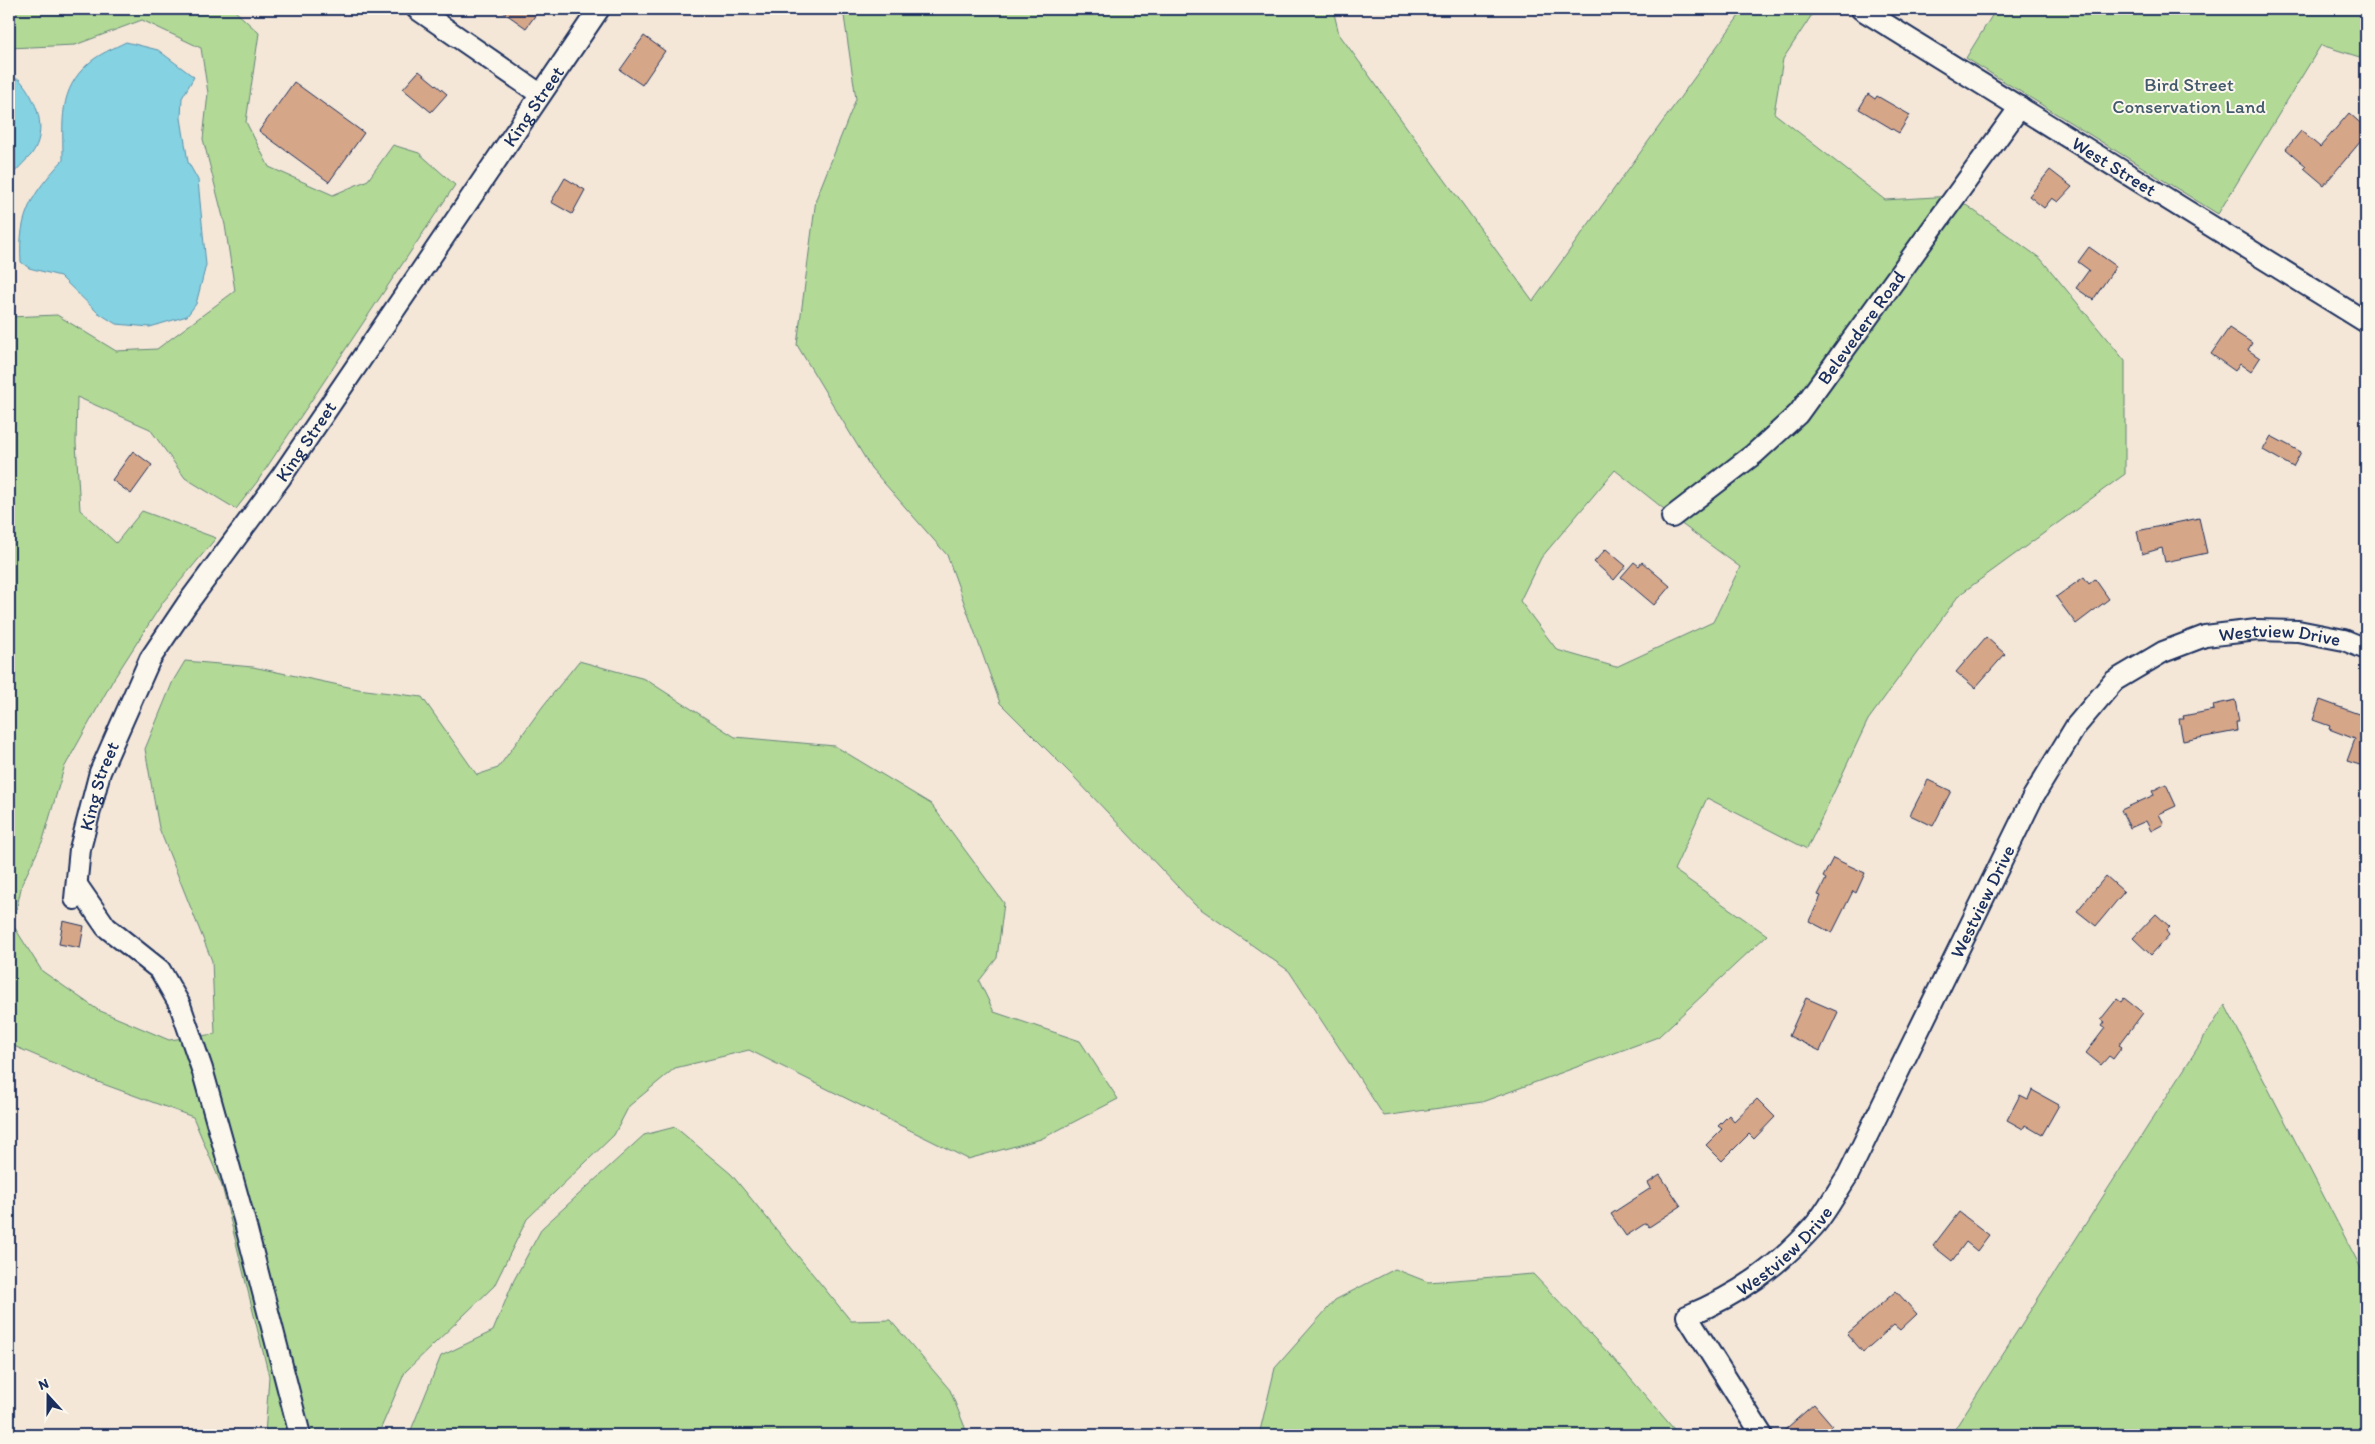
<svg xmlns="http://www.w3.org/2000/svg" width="2375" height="1444" viewBox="0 0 2375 1444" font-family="Itim,sans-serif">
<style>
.green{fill:#b2d995;stroke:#66847a}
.water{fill:#84d2e2;stroke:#5a91ad}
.building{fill:#d6a689;stroke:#1b2f5e}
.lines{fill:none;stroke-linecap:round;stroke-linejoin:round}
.minor-casing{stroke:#1b2f5e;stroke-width:24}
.minor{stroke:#fbf7ec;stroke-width:20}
.labels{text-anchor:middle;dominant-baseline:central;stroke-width:4;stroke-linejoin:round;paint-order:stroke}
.park-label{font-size:19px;fill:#415a6c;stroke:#fbf7ec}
.street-label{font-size:19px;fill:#1b2f5e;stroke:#fbf7ec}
</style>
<rect width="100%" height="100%" fill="#f4e7d8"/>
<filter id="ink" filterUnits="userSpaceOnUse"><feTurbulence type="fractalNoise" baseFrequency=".02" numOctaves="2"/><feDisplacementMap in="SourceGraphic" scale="10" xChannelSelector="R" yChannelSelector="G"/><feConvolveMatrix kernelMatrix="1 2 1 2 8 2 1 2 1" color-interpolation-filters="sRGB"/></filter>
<g filter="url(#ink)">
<path class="green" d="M9,9H233L259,33L246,122L269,167L333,195L368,180L393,145L419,153L455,185L257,482L236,509L185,478L150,429L77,397L76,443L80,510L116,543L142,511L216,538L163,602L113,680L64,768L43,840L22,884L13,925L42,971L98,1010L169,1040L215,1034L212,961L159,828L145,749L173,681L185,661L253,667L358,689L422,697L477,775L498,768L543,706L579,661L645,679L735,737L835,746L931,804L1004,903L997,958L979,981L994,1012L1080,1041L1118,1099L1041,1139L968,1159L749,1050L675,1068L629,1106L614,1135L527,1219L494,1286L405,1372L378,1435H265L269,1376L222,1186L193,1117L103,1084L16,1047L9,1041V317L57,315L116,351L157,349L235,291L225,225L203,139L208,93L201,48L142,20L75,45L9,48Z
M843,9H1333L1339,34L1533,301L1744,9L1815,10L1783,59L1774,113L1885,200L1952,196L1797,412L1669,513L1615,470L1541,558L1520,601L1557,650L1616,667L1713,622L1740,567L1672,517L1798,414L1955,197L2041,259L2125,361V474L1959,595L1868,720L1807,849L1707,798L1674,870L1767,935L1658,1037L1482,1102L1384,1116L1289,971L1195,905L1074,777L1000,703L947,555L871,468L797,345L816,199L856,99Z
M1996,9H2366V59L2321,45L2218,214L1966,58Z
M2225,1005L2366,1278V1435H1951Z
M675,1127L731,1174L851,1321L890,1320L950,1390L968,1435H409L441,1356L493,1331L514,1280L542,1228L644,1135Z
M1395,1269L1428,1282L1533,1274L1612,1357L1679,1435H1259L1275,1368L1335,1300Z"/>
<path class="water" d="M126,42L158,50L194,77L182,98L181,118L188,162L198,180L206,265L196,304L187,316L150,327L116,324L97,312L60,276L29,268L21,262C18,214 32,194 63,160C63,122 58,90 89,63C99,54 114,48 126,42Z
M9,79H19C37,99 49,131 31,155C24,163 16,170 9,178Z"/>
<path class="building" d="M499,9H540L526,28Z
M644,36L665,51L642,85L620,70Z
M419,71L447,94L431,112L403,89Z
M294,82L364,133L329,182L259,131Z
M1868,94L1875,99L1877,96L1910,115L1899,133L1859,109Z
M2349,113L2366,128V135L2324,185L2304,168L2306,166L2286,149L2301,131L2320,147Z
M2050,170L2072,187L2058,202L2052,198L2044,208L2029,196Z
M565,178L585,190L572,214L551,202Z
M2089,247L2116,266L2093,300L2076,288L2089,270L2078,262Z
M2229,328L2252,343L2248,350L2260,358L2251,372L2240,364L2235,371L2211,354Z
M2271,436L2301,452L2293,467L2263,450Z
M133,451L152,465L131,494L112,480Z
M2199,518L2207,553L2165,562L2162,548L2142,554L2137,531Z
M1606,549L1626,566L1614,580L1594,562Z
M1634,562L1639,566L1642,562L1670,586L1654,605L1621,577Z
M2084,577L2089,584L2095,579L2109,599L2076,624L2056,597Z
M1986,637L2005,654L1975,688L1956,672Z
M2235,700L2239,722H2236L2237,731L2183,741L2179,719H2184L2183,716L2214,710L2213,705Z
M2320,700L2364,716L2366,715V757L2363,766L2347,761L2355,739L2329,729L2330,726L2313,720Z
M1928,780L1951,791L1933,826L1910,815Z
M2166,784L2176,806L2159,814L2164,824L2151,831L2146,821L2130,828L2121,810L2154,795L2152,791Z
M1833,858L1865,873L1856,893L1853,891L1832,933L1809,921L1821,896L1818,895L1826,879L1823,877Z
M2106,876L2124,892L2096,926L2077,911Z
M2156,914L2170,927L2166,931L2169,935L2151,955L2133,938Z
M63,921L84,926L80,948L59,944Z
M1806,998L1838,1012L1820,1051L1789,1036Z
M2124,998L2143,1013L2119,1045L2122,1047L2113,1059L2109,1056L2101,1065L2086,1053L2105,1028L2102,1026L2105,1022L2101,1019L2117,999L2121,1002Z
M2032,1090L2059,1105L2042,1135L2025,1125L2023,1129L2007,1120L2020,1095L2028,1099Z
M1757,1099L1775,1117L1754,1139L1749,1134L1722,1161L1706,1145L1722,1129L1718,1126L1729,1115L1734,1121Z
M1660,1175L1681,1206L1649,1227L1646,1223L1626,1236L1611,1214L1651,1188L1648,1183Z
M1959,1212L1989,1235L1977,1251L1966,1242L1952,1261L1933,1246Z
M1896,1291L1917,1314L1900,1330L1894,1325L1863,1352L1847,1334Z
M1814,1404L1832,1425L1820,1435H1779Z"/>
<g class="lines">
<defs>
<g id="minor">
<path d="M417,9L540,94"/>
<path id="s1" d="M1861,9L2366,322"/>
<path id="s2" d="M1672,517L1754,454L1798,414L2020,107"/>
<path d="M77,885L106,927L160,970L180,1005L202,1069L244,1219L300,1435"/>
<path id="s3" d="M75,899L80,849L100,772L150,659L187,604L281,477L599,9"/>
<path id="s4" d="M1762,1435L1687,1316C1740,1294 1775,1269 1814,1226C1827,1211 1837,1191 1848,1175L2033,797L2076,726L2114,681L2163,652L2205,636L2257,630L2298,631L2344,640L2366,649"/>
</g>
</defs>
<use href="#minor" class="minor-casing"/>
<use href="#minor" class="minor"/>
</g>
</g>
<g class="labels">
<g class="park-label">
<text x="2189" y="84">Bird Street<tspan x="2189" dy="22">Conservation Land</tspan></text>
</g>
<g class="street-label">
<text stroke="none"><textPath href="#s3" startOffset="926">King Street</textPath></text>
<text stroke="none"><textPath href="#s1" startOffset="298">West Street</textPath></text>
<text stroke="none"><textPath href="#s2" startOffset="270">Belevedere Road</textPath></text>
<text stroke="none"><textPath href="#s3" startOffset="521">King Street</textPath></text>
<text stroke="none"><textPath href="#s4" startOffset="1099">Westview Drive</textPath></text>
<text stroke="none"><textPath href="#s3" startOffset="116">King Street</textPath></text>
<text stroke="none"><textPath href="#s4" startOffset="664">Westview Drive</textPath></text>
<text stroke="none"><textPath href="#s4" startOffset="259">Westview Drive</textPath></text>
</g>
</g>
<rect width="2375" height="1444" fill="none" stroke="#fbf7ec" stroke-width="30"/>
<rect x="15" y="15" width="2345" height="1414" fill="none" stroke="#1b2f5e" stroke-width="2" filter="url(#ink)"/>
<g transform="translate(48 1396) rotate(339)" stroke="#fbf7ec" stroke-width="4" paint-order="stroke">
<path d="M0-4L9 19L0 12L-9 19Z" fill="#1b2f5e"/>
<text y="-8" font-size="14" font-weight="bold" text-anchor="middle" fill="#1b2f5e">N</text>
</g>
</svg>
